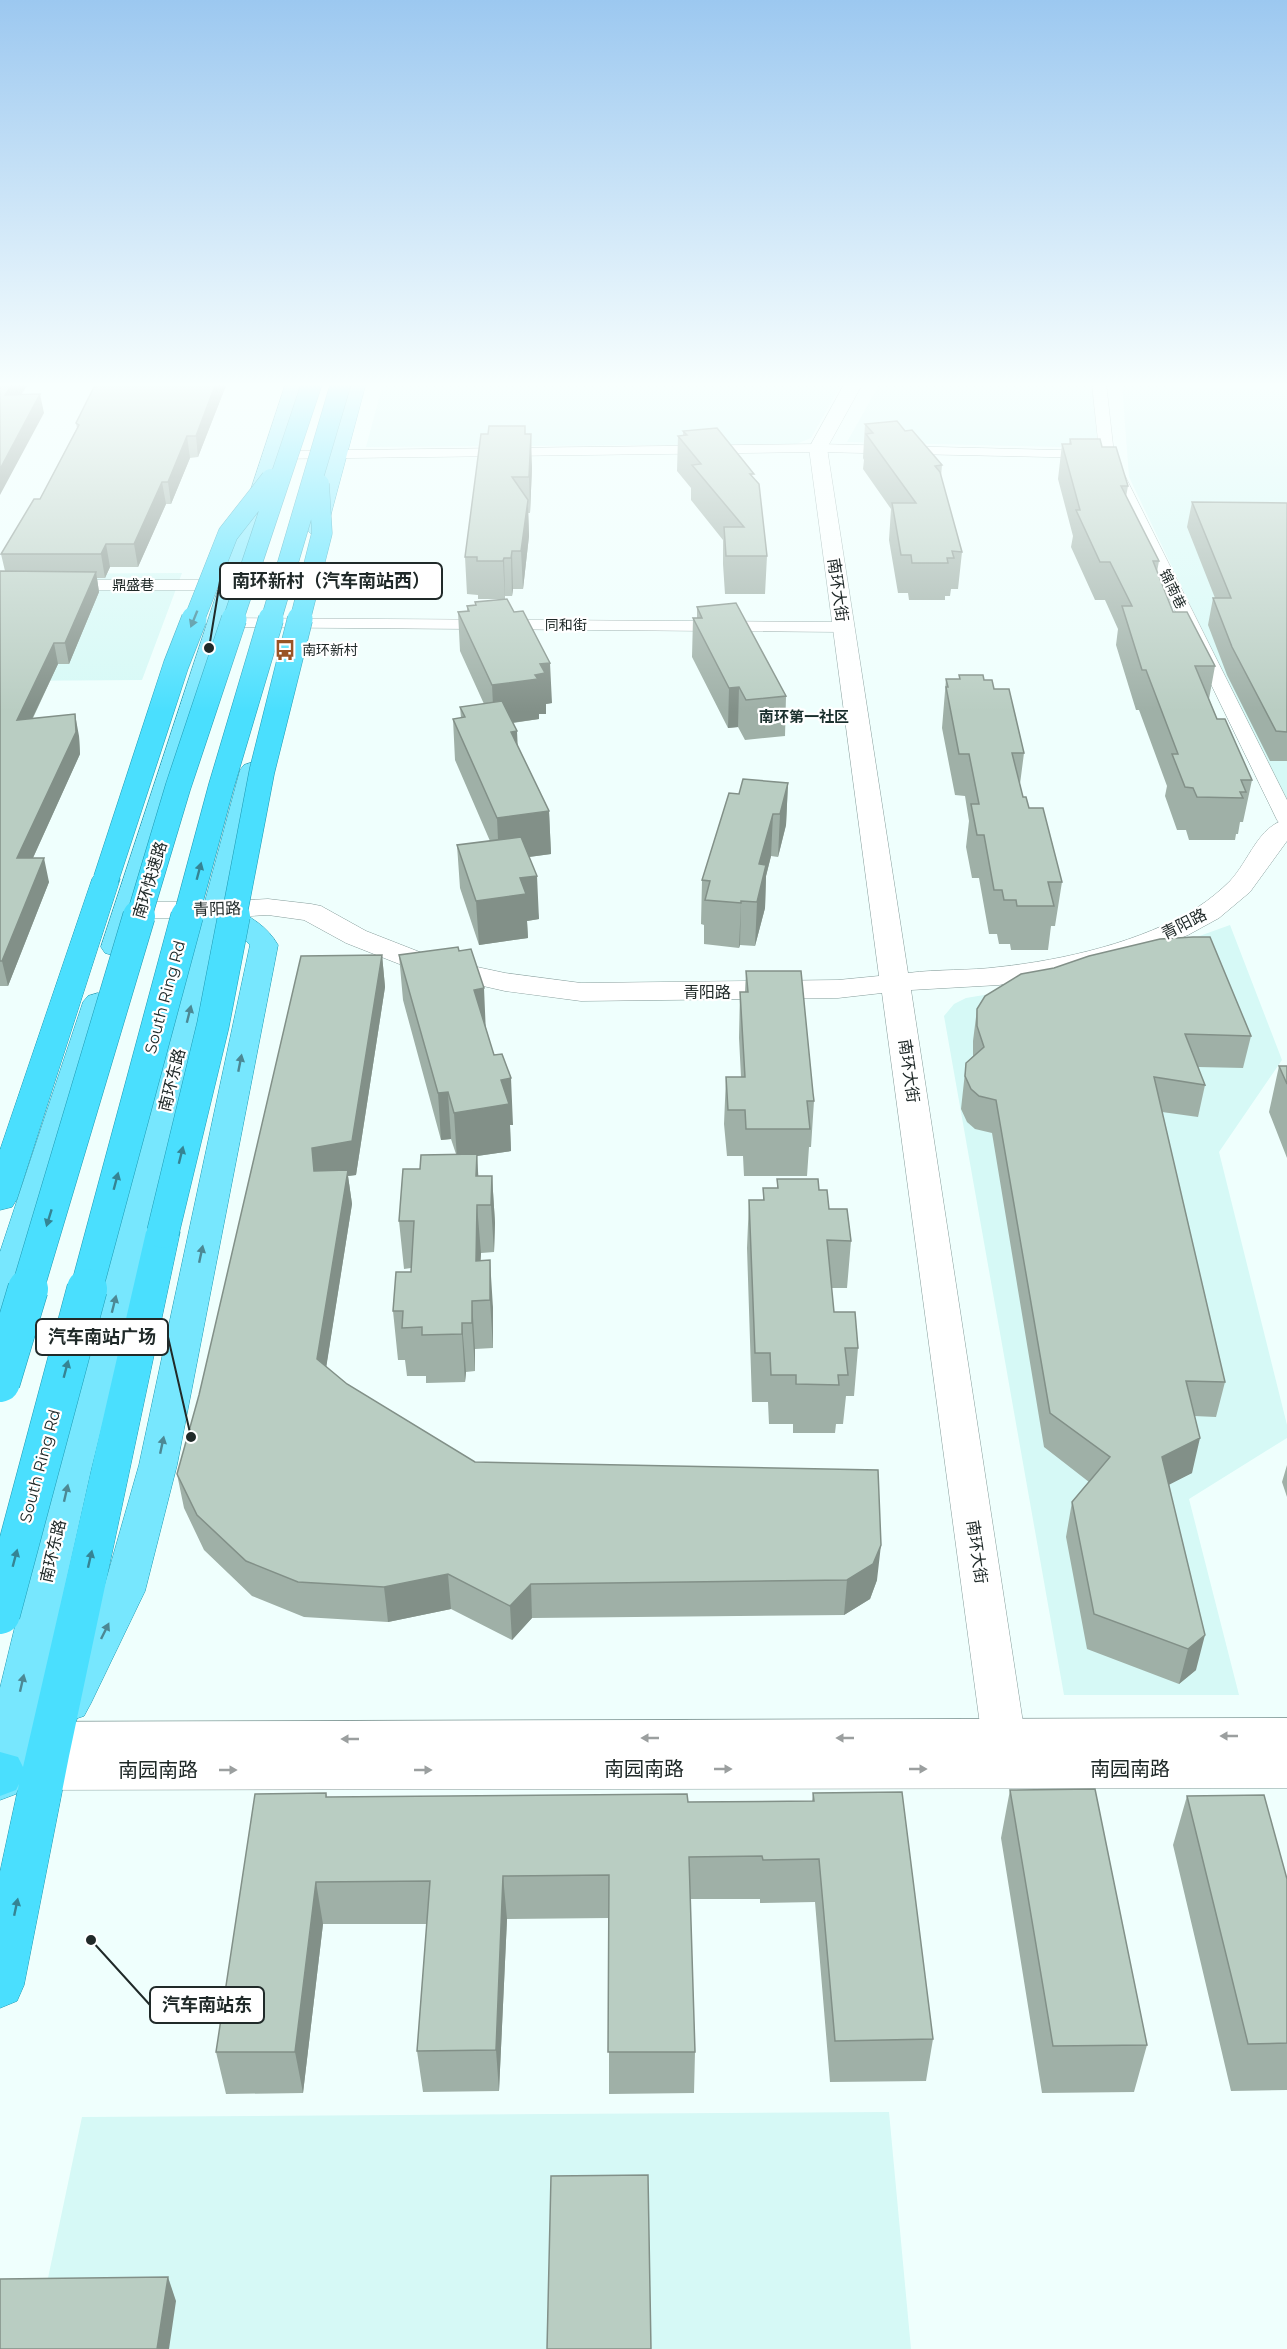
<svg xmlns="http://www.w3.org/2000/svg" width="1287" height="2349" viewBox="0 0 1287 2349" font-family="Montserrat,'Noto Sans SC',sans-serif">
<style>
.built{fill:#d6f9f6}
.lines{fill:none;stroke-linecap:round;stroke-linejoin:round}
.minor-casing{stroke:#869d9b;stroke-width:1}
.tertiary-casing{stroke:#869d9b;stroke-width:1}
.secondary-casing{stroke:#869d9b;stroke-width:1}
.primary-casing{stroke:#1e9ab3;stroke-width:1}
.trunk-casing{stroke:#1e9ab3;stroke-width:1}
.minor{fill:#fff;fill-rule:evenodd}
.tertiary{fill:#fff;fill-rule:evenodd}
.secondary{fill:#fff;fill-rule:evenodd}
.primary{fill:#77e7fe;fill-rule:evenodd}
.trunk{fill:#4adffe;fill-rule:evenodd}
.trunk-bridge-far3-casing{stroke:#1e9ab3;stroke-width:21;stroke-linecap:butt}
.trunk-bridge-far2-casing{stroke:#1e9ab3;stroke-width:26;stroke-linecap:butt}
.trunk-bridge-far1-casing{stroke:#1e9ab3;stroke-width:33;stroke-linecap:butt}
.trunk-bridge-casing{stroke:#1e9ab3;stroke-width:41;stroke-linecap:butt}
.trunk-bridge-far3{stroke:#4adffe;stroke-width:20}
.trunk-bridge-far2{stroke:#4adffe;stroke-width:25}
.trunk-bridge-far1{stroke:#4adffe;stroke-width:32}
.trunk-bridge{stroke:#4adffe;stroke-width:40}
.wall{fill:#9fb0a7}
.shaded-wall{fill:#829088}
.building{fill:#b9cdc2;stroke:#829088;stroke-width:1.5}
.oneway{fill:#358494}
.oneway2{fill:#4c8894}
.oneway3{fill:#9b9f9f}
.labels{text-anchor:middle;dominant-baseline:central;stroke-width:4.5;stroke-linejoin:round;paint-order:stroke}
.far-street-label{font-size:14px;fill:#202a29;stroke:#fff}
.far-poi-label{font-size:14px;fill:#202a29;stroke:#fff;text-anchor:start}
.far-neighbourhood-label{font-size:15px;font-weight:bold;fill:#1a2f2d;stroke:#fff}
.street-label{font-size:16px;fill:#202a29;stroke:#fff}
.near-street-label{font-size:20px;fill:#202a29;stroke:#fff}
.leader{fill:none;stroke:#202a29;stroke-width:2}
.callout-dot{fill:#202a29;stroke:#fff;stroke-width:2}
.callout{fill:#fff;stroke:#202a29;stroke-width:2}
.callout-label{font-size:18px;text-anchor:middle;font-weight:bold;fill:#202a29}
</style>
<rect width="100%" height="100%" fill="#effffd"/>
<path class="built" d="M383,383H842L811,438L796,444L366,447Z
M880,383H1094L1100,448L847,442Z
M1122,385L1287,390V807L1129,477Z
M182,573L142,680L0,681V574Z
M1230,925L1282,1060L1219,1152L1287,1425V1438L1189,1499L1239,1695H1064L944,1016L954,1004L966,998L1014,990L1144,956Z
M889,2112L911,2349H33L82,2117Z"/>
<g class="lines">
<defs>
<path id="minor" d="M1092,383H1106L1114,454L1287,800V826L1280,824L1277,820L1100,456L1094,458L818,452L271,459L264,455L271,451L818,444L1099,451Z
M0,580H229L237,585L229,590H0Z
M217,618L843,622L849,623L852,627L849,631L843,632L211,627L208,623L211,619Z"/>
<path id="tertiary" d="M845,383H863L827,448L908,973C938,969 969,971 999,967C1064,960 1142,942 1198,907C1209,900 1221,890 1230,881C1249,861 1258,826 1287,819V841L1250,892L1219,918L1188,935L1141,954L1059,974L999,985L911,990L1029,1762L1023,1775L1007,1781L991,1775L985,1762L882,993L838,998L581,1001L505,991L417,971L346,943L304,920L268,915L215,918H127L117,916L113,910L117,904L127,902H215L268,899L311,904L321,906L366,931L435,958L505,973L581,983L838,980L879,976L809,448Z"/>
<path id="secondary" d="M1287,1718V1788L0,1790V1722Z"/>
<path id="primary" d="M286,383H304L129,947L125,953L115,956L105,953L101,947Z
M348,383H366L327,529L324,533L317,535L310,533L307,529Z
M253,762L262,765L266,770L231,907C251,917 267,926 278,945L177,1465L145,1591L91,1703L84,1716L69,1721L54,1716L47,1703L103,1591L139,1465L250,945L239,934L227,927L91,1470L22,1781L16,1794L0,1800V1688L53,1470L240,770L244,765Z
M98,993L108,996L113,1002L18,1306L13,1315L0,1318V1252L83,1002L88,996Z"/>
<path id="trunk" d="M106,871L116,873L120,879L17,1199L12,1207L0,1210V1150L92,879L96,873Z
M163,1221L175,1224L180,1232L69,1756L24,1985L17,2001L0,2008V1872L19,1784L16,1790L0,1796V1752L18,1757L23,1767L146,1232L151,1224Z"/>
</defs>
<use href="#minor" class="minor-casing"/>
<use href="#tertiary" class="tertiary-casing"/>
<use href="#secondary" class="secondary-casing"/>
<use href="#primary" class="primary-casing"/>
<use href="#trunk" class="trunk-casing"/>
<use href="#minor" class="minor"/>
<use href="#tertiary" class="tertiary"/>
<use href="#secondary" class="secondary"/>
<use href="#primary" class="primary"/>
<use href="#trunk" class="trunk"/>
<defs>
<path id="trunk-bridge-far3" d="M194,620L228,534L271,479
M233,620L312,383
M271,620L341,383
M300,620L322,533L319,484"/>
<path id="trunk-bridge-far2" d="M106,879L176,665L194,619
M139,917L178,787L234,619
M186,917L221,787L271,619
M234,917L262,771L300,619"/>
<path id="trunk-bridge-far1" d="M163,1232L213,1025L234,916
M27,1291L139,916
M86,1291L187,916"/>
<path id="trunk-bridge" d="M0,1382L28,1289
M0,1614L87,1289"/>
</defs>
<use href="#trunk-bridge-far3" class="trunk-bridge-far3-casing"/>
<use href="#trunk-bridge-far2" class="trunk-bridge-far2-casing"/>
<use href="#trunk-bridge-far1" class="trunk-bridge-far1-casing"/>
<use href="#trunk-bridge" class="trunk-bridge-casing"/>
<use href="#trunk-bridge-far3" class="trunk-bridge-far3"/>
<use href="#trunk-bridge-far2" class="trunk-bridge-far2"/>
<use href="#trunk-bridge-far1" class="trunk-bridge-far1"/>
<use href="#trunk-bridge" class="trunk-bridge"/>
</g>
<path class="wall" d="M227,383L198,457L190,458L171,504H166L138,567H110L105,578H97L99,592L69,664H58L33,718L79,736L80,754L33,858L49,882L8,986H0V571H5L1,554L40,499L77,428L76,423Z
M865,424L905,431L942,465L941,477L962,552L958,589H951L950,596H945V600H909L908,593H898L889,540L891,509L863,469L864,460L863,458Z
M683,431L754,479L767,556L765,594H725L723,564V540L691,500V488L677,471L678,436H683Z
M526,434L532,468L530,513H528L529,536L523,589H513L512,596H505V599H478V595L467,594L465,557Z
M1070,439L1102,447L1128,486L1126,497L1159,561L1157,572L1173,612L1215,666L1209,699L1217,719L1252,780L1243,822H1240L1238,834H1236L1235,840H1189L1186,830H1177L1165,796L1167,786L1139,710H1136L1116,645L1118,629L1105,600H1095L1071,547L1073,536L1058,479L1062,444H1069Z
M1192,502L1287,503V761H1270L1227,675L1208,625L1213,598H1215L1187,527Z
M475,602L552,703L546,704V714H539V719L513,723L517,745L549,811L551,854L529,857L539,919L527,921L528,938L479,945L460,888L457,845L490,841L455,760L453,719L461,718L460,707L484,704L460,651L458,612L467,611V606L475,605Z
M697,607L786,696L785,736L745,740L738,727L728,728L692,657L693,618H697Z
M959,675L984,680L994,689L1024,753L1020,784L1023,797L1062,882L1055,926H1051L1048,950H1011L1010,944H999L997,934H989L979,878H972L966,847L969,821L965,796L955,795L942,728L946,679H959Z
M788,783L786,825L778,857L771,856L766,876L765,908L755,946L740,945L739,948L704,944V925L701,924L702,880L739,794Z
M382,955L385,987L356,1175L348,1176L352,1204L326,1367L347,1384L475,1462L877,1580L870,1599L844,1615L532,1618L512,1640L451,1609L388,1622L304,1617L252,1596L204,1550L184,1508L177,1474Z
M399,955L486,1028L513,1125H510L511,1151L477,1156L478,1176H492L495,1223L494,1252L481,1253L480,1260L493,1308V1348L475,1349V1371L466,1372L465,1382L426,1383V1376H407L405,1360H398L393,1311L411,1272V1268L404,1269L399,1221L420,1169L456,1154L451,1139L441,1140L403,1000Z
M746,971L814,1101L811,1147H809L807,1176H744L743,1156H727L724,1124L726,1077H741L739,1038L740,992H745Z
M977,1009L1251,1036L1243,1068L1198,1067L1205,1085L1198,1117L1162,1112L1225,1382L1216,1417L1194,1416L1192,1473L1169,1484L1196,1670L1179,1684L1087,1649L1066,1537L1072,1502L1089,1482L1044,1447L992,1133L975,1129L967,1122L961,1109L966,1063L973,1056V1041Z
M1279,1066H1287V1158L1269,1112Z
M777,1179L819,1190L829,1209L851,1241L847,1288H831L834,1312L858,1348L854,1396H846L843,1424H836L835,1433H793V1424H769L768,1402H752L747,1248L749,1200H763V1188H777Z
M1287,1465V1497L1282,1482Z
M1010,1790L1147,2045L1134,2092L1042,2093L1001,1838Z
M326,1793L327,1797L688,1802L812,1801L813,1793L933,2039L926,2081L830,2082L815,1902L760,1903V1899H690L695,2052L694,2093L609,2094V1918L507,1919L499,2091L423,2092L417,2051L427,1924H323L303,2093L226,2094L216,2052Z
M1187,1796L1287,1879V2090L1231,2091L1173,1845Z"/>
<path class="shaded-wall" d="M13,383H29L9,413L5,395Z
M216,383H227L198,457L196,436Z
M40,394L44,413L0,495V469Z
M531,434L532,468L530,513L529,477Z
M187,436L190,458L171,504L168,482Z
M162,482L166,504L138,567L134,544Z
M528,500L529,536L523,589L521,551Z
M106,544L110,567L105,578L101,554Z
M512,551L513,589L512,596L511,558Z
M504,558L505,596V599L503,561Z
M96,572L99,592L69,664L65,643Z
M54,643L58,664L21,742L17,720Z
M550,663L552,703L546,704V714H539V719L494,725L492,685L535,675L540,664Z
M739,687L738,727L728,728L729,688Z
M75,714L79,736L80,754L22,882L17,858Z
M517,731L519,772L511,732Z
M788,783L786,825L778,857L780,814Z
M549,811L551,854L499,861L497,818Z
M773,814L771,856L766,876L765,908L755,946L757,902L759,864Z
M44,858L49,882L8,986L2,961Z
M537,876L539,919L527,921L528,938L479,945L476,901L520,878Z
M741,901L740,945L739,948Z
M382,955L385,987L356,1175L348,1176L352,1204L322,1394L317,1359L314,1171L312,1148Z
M484,988L486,1034L474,990Z
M511,1078L513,1125H510L511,1151L477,1156L480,1201L457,1159L454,1113L501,1080Z
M448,1092L451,1139L441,1140L438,1093Z
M492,1176L495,1223L494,1252L491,1205Z
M477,1205L481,1253L479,1300L476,1261Z
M490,1260L493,1308V1348L490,1300Z
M472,1301L475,1349V1371L472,1323Z
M462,1323L466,1372L465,1382L462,1334Z
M1200,1438L1192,1473L1155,1492L1162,1457Z
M881,1545L877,1580L870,1599L844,1615L847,1580Z
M448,1574L451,1609L388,1622L384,1587Z
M531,1584L532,1618L512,1640L510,1606Z
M1205,1635L1196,1670L1179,1684L1188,1649Z
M503,1876L507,1919L499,2091L496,2050Z
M316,1882L323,1924L303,2093L295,2052Z
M168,2277L176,2301L169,2349H157Z"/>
<path class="building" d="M0,383H13L5,395L40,394L0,469Z
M96,383H216L196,436H187L168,482H162L134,544H106L101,554H1L34,499H40L79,425L76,423Z
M897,421L905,431L912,430L942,465L935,466L940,472L962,552L952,551L954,558H947L948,563H912L911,555H901L892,503H916L866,434L873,433L865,424Z
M489,426H525V434H531L529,477H512L528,500L521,551H512L511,558H504L503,561H477V557H465L481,434H488Z
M717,428L754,474H750L759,484L767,556H726L724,527H744L692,465L701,464L678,436L687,435L683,431Z
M1070,439H1100L1102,447H1116L1128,486H1121L1159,561H1153L1173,612H1187L1215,666H1195L1217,719H1225L1252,780H1241L1246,792H1240L1243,798L1197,797L1193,788L1185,787L1172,754H1178L1146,670H1142L1122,606H1132L1110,562H1100L1076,510H1080L1062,444H1071Z
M1192,502L1287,503V732L1276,731L1232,647L1213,598H1231Z
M0,571L96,572L65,643H54L17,720L75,714L76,732L17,858H44L2,961H0Z
M507,599L514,612L523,611L550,663L540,664L545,673L535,675L538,679L492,685L458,612L469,611L467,606L476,605L475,602Z
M736,603L786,696L746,700L739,687L729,688L693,618H702L697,607Z
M959,675H983L984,680H992L994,689H1009L1024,753H1012L1023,797H1026L1029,808H1043L1062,882H1048L1054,906H1017L1016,900H1004L1002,890H994L984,835H977L971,804H979L969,754H959L946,687H948L946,679H960Z
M502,701L517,731L511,732L549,811L497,818L453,719L465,717L460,707Z
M743,779L788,783L780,814H773L759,864L766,865L757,902L741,901V903L705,900L710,881L702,880L729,793L739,794Z
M521,837L537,876L520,878L526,894L476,901L457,845Z
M1193,937H1210L1251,1036L1185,1034L1205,1085L1154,1077L1225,1382L1186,1381L1200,1438L1162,1457L1205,1635L1188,1649L1094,1614L1072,1502L1110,1457L1050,1413L996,1100L979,1096L971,1089L965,1076L966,1063L984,1047L977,1026V1009L985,996L1021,974L1054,968L1089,956L1160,939Z
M458,947L459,951L471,949L484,988L474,990L494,1055L502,1054L511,1078L501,1080L509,1104L454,1113L448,1092L438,1093L399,955Z
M382,955L352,1141L312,1148L314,1171L348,1170L317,1359L347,1384L475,1462L878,1470L881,1545L873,1564L847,1580L531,1584L510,1606L448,1574L384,1587L298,1582L246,1561L197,1515L177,1474L199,1395L301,956Z
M746,971H801L813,1093L814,1101H807L810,1129H746L745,1110H728L726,1077H745L740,992H748Z
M1279,1066H1287V1084Z
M477,1154L476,1176H492L491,1205H477L476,1261L490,1260V1300L472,1301V1323H462V1334L422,1335V1327L402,1328L403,1311H393L396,1272H411L414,1221H399L403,1169H420L421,1155Z
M777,1179H818L819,1190H827L829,1209H847L851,1241L827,1240L834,1312H855L858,1348H845L848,1375H838L839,1385L796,1384V1375H771L770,1353H755L749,1200H764L763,1188H778Z
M1095,1789L1147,2045L1053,2046L1010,1790Z
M902,1792L933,2039L835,2041L819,1859L763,1860L762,1856L689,1857L695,2052H608L609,1875L503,1876L496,2050L417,2051L430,1881L316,1882L295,2052H216L255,1794L326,1793V1797L687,1794L688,1802L814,1801L813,1793Z
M1264,1795L1287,1879V2043L1248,2044L1187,1796Z
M648,2175L651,2349H547L551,2176Z
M168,2277L157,2349H0V2279Z"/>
<defs><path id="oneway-solid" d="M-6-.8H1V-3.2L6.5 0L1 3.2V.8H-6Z" transform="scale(1.5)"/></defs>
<g class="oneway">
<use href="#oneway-solid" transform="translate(194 619) rotate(112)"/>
<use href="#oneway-solid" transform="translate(199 871) rotate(-75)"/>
<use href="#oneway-solid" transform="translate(181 1155) rotate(-76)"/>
<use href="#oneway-solid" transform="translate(116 1181) rotate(-75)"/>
<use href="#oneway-solid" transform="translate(49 1218) rotate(107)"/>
<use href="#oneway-solid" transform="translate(66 1369) rotate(-75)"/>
<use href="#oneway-solid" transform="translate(15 1558) rotate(-75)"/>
<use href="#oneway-solid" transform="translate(90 1559) rotate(-77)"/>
<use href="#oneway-solid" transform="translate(16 1907) rotate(-78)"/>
</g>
<g class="oneway2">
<use href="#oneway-solid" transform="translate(189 1014) rotate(-76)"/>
<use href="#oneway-solid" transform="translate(240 1063) rotate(-79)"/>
<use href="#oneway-solid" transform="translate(201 1254) rotate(-78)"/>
<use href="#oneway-solid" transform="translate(114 1304) rotate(-76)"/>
<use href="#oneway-solid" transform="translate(162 1445) rotate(-78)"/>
<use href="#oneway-solid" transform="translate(66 1493) rotate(-77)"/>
<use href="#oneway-solid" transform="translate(105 1631) rotate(-64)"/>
<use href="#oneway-solid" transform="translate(22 1683) rotate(-77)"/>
</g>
<g class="oneway3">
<use href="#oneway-solid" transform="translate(1229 1736) rotate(180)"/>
<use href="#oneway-solid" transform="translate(650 1738) rotate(180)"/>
<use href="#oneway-solid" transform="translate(845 1738) rotate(180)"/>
<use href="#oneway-solid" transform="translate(350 1739) rotate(180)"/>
<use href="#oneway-solid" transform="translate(723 1769)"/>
<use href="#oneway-solid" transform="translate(918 1769)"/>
<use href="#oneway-solid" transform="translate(228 1770)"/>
<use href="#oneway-solid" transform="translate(423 1770)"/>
</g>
<linearGradient id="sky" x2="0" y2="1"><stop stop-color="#9cc8f0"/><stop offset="0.54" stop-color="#f8fffe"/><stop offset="1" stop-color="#f8fffe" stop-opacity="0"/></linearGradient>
<rect width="1287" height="712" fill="url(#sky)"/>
<defs>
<symbol id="bus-bare" viewBox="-9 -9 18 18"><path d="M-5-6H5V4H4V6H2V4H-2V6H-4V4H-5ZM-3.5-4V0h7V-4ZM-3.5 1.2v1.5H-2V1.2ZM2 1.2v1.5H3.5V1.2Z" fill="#985426" stroke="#fff" stroke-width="2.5" paint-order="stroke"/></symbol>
</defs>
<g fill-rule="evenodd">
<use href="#bus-bare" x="270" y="635" width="30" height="30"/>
</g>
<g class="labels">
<g class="far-street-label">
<text x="133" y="585">鼎盛巷</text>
<text transform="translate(1173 589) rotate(64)">锦南巷</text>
<text x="566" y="625">同和街</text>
</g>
<g class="far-poi-label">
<text x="302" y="650">南环新村</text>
</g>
<g class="far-neighbourhood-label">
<text x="804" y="716">南环第一社区</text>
</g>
<g class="street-label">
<text transform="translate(838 590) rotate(82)">南环大街</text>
<text transform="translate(150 880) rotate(-73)">南环快速路</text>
<text transform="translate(217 909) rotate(-2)">青阳路</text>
<text transform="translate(1184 924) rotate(-27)">青阳路</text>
<text x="707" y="992">青阳路</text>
<text transform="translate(165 997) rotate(-75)">South Ring Rd</text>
<text transform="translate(909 1071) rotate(82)">南环大街</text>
<text transform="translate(172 1080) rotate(-76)">南环东路</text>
<text transform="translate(40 1466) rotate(-75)">South Ring Rd</text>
<text transform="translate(53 1551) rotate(-77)">南环东路</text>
<text transform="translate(977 1552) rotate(82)">南环大街</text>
</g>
<g class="near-street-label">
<text x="644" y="1769">南园南路</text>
<text x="1130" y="1769">南园南路</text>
<text x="158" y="1770">南园南路</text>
</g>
</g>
<path class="leader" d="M209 648L220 581M191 1437L168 1337M91 1940L150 2005"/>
<g class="callout-dot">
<circle cx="209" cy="648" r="6"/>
<circle cx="191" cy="1437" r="6"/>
<circle cx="91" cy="1940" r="6"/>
</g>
<g class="callout">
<rect x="220" y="563" width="222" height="36" rx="6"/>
<rect x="36" y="1319" width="132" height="36" rx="6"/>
<rect x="150" y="1987" width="114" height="36" rx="6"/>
</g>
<g class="callout-label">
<text x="331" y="587">南环新村（汽车南站西）</text>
<text x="102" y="1343">汽车南站广场</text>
<text x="207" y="2011">汽车南站东</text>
</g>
</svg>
